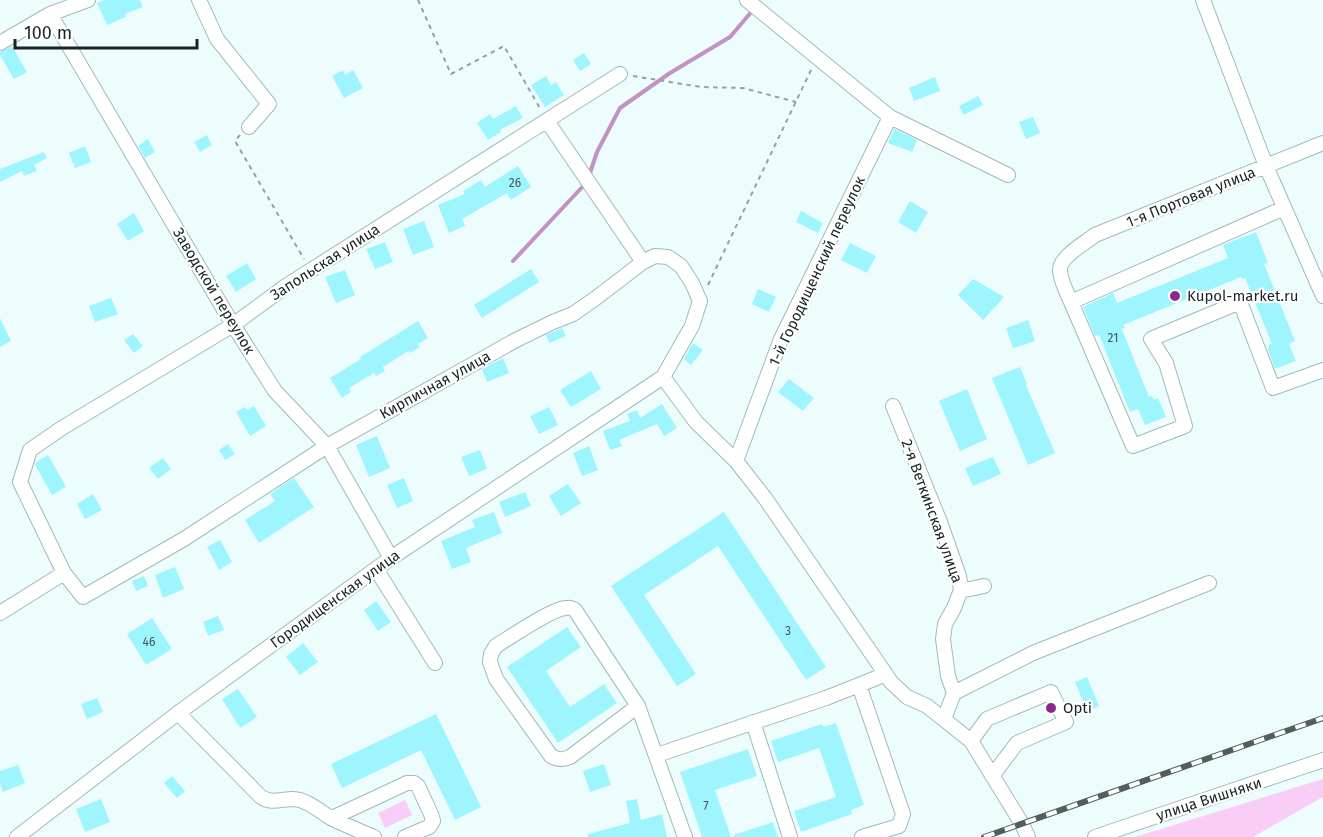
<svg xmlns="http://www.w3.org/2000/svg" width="1323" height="837" viewBox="0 0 1323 837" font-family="'Fira Sans',sans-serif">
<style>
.green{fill:#f8cdf8}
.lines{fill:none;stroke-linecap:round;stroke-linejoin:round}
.stream{stroke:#c293c2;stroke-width:4}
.building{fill:#9ef5fe}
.minor-casing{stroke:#a0b9bb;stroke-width:16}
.path{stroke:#93a1a2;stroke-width:2;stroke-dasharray:4.5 4.5;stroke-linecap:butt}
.minor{stroke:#fff;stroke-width:14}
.rail-casing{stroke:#525d5e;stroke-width:6}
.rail{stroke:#fff;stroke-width:4;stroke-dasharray:11;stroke-linecap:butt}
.poi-dot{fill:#8b288f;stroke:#fff;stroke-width:2}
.labels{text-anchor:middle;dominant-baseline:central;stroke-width:4.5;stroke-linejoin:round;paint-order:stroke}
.number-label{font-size:12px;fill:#3b585b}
.street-label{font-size:15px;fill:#1a2425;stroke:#fff}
.poi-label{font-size:15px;fill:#1a2425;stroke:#fff;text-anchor:start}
</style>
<rect width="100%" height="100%" fill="#edfdfe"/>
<path class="green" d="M1323,779V797L1253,837H1135Z
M405,800L412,815L385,828L378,813Z"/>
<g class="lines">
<path class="stream" d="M589,176L597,152L620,108L670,73L730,37L753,10
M513,261L586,183"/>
</g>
<path class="building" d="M104,0H140L143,7L125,14L126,17L107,25L97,3Z
M12,46L27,72L14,79L0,55V52Z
M584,53L591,64L580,71L573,60Z
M343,70L345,75L353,70L363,88L344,98L332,76Z
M546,76L551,85L556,82L564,95L545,107L531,85Z
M935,77L940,91L914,101L909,88Z
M978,96L983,105L964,115L959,106Z
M516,106L523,118L500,130L501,132L488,140L477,123L490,114L493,119Z
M1033,117L1040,133L1026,139L1019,122Z
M894,129L917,140L912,152L888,143Z
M207,135L212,145L200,152L194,142Z
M148,139L155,152L145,158L138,146Z
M85,146L91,162L75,168L69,153Z
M44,152L47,158L34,165L37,171L24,176L22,171L0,182V169Z
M518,166L531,187L511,200L507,193L462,219L465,226L449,233L438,205L465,194L463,191L481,180L485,187Z
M910,201L928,212L916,233L898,222Z
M801,211L823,223L818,233L796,222Z
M134,213L144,231L128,241L117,224Z
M424,221L434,247L413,255L403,229Z
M1256,232L1268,263L1264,264L1295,341L1289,344L1296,361L1275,369L1268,349L1269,348L1268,345L1272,344L1245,278L1242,279L1241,277L1123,325L1125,328L1122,329L1149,397L1152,396L1154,400L1158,398L1166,417L1145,425L1138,409L1130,412L1099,335L1095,336L1083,307L1113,293L1117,303L1228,258L1223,245Z
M385,242L393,262L375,269L366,249Z
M850,243L876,256L867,273L841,260Z
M247,263L256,279L236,292L226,276Z
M531,269L539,282L482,318L474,305Z
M345,270L355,295L336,303L325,277Z
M973,279L1004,297L983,320L958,295Z
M758,289L776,297L769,312L752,304Z
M111,298L118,314L95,322L89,306Z
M0,318L11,341L0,347Z
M1028,320L1035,341L1013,348L1006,328Z
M418,321L428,338L418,344L420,347L410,353L408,351L383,367L385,371L376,376L374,373L349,388L351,392L342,398L330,378L361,359L360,357Z
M562,328L566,336L549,343L546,335Z
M133,334L143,346L134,353L124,340Z
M693,343L703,350L691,365L684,359Z
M503,358L509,373L487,382L482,369Z
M1020,367L1027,384L1026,385L1055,453L1028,465L992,378Z
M591,371L601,389L571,407L560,390Z
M789,379L814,398L803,411L778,392Z
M967,389L987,439L960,451L939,401Z
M662,404L677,428L664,436L657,424L619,440L622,446L610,450L603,431L630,421L627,414L637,410L640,418Z
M254,406L266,426L250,436L236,412L245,407L247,410Z
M549,407L558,425L539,434L530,416Z
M377,436L390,468L369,477L356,445Z
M228,444L235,454L225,460L219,450Z
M589,446L598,470L582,476L573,453Z
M480,450L487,469L469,476L461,457Z
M48,455L66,487L52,495L35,465L36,462Z
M993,457L1001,474L973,486L965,468Z
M163,458L171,469L158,479L149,468Z
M294,478L314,507L259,543L245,520L275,501L270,494Z
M404,478L413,501L397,508L387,485Z
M568,484L581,503L561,516L549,496Z
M525,492L531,506L505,517L499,502Z
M93,494L102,510L85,519L77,504Z
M494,512L502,533L466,548L471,562L452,569L441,541L475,527L472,520Z
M724,512L826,667L806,680L718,546L644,595L696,674L677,686L611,586Z
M220,540L232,562L219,570L207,547Z
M175,567L184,589L163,598L155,575Z
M144,576L148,586L136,591L132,581Z
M376,601L391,622L378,631L364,610Z
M218,616L224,630L208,636L203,622Z
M152,618L172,649L146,665L127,634Z
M567,627L581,647L546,671L570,707L604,684L617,703L558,743L507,667Z
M303,643L318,662L300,675L286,657Z
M1087,677L1099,706L1087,711L1075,682Z
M238,689L257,717L240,728L222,699Z
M97,698L103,712L87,719L81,704Z
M436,714L481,807L455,820L421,750L342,788L331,764Z
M836,723L864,805L851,810L852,814L801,832L794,811L836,797L819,748L778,762L771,741L822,724L823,727Z
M748,749L757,776L715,790L731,837H702L680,772Z
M604,764L611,785L590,792L583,771Z
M18,765L25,783L3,792L0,784V771Z
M172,776L185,791L177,798L164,783Z
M101,799L110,822L85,832L76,809Z
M637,799L641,820L662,814L667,837H588V834L630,823L626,801Z
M773,822L778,837H734V835Z"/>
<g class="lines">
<defs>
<path id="minor" d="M199,0L217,39L269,104L249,127
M747,0L890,117L1008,175
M1203,0L1266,166L1323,296
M50,14L230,320L275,391L327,446L391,558
M0,43L50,14L88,0
M547,121L643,262
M1323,143L1095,235C1085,243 1058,258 1060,271C1061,282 1067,293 1071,302L1133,446L1185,426L1166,363L1151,339L1240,302L1273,388L1323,370
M1071,302L1284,208
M663,377L696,422L736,461L765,498L891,682L907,697L927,706L971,741L1022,824L1028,837
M893,406L940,522L959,576L961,590L954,608L945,624L943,639L948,676L954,693L944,719
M736,461L781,339L890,117
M376,569L435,663
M64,573L20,482L30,450L62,428L233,325L286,286L620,74
M961,590L970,589L984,586
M0,613L64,573L83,597L184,539L327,446L516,340L553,322L573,314L596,298L643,262L655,256L668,257L681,266L692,283L700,301L692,326L663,377L391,558L178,713L17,837
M859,685L886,674
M954,693L1033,653L1209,583
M638,706L570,757C563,760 558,760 551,756L496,679L490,662L491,654L496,646C509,638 553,608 566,608C571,607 571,608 575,610L638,706L685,837
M178,713L261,797C272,804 281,799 293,799C308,800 319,811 331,818C345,825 360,831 374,837
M753,722L790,837
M971,741L987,719L1051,692L1066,722L1017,743L992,776
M657,755L826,698L859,685L903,814L899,826L862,837
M332,818L407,783H414L418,786L431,814L433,821L429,827L405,837
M1095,837L1323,760"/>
</defs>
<use href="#minor" class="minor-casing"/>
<path class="path" d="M418,0L451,74L504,46L541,110
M633,76L701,87L743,88L796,102
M240,135L235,141L304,259
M708,285L812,68"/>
<use href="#minor" class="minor"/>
<defs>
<path id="rail" d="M984,837L1323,718"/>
</defs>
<use href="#rail" class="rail-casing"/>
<use href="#rail" class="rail"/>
</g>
<g class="poi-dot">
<circle cx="1175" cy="296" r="6"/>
<circle cx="1051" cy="708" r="6"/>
</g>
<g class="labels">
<g class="number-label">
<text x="515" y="183">26</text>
<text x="1113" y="338">21</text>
<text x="788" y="631">3</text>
<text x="149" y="642">46</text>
<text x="706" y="806">7</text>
</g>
<g class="street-label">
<text transform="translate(1191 197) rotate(-22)">1-я Портовая улица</text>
<text transform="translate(325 262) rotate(-33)">Запольская улица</text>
<text transform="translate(817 271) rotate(-65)">1-й Городищенский переулок</text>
<text transform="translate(214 291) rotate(59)">Заводской переулок</text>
<text transform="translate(435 385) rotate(-29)">Кирпичная улица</text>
<text transform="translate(932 511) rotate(70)">2-я Веткинская улица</text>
<text transform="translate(335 599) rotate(-36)">Городищенская улица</text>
<text transform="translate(1209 799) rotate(-18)">улица Вишняки</text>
</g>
<g class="poi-label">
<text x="1187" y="296">Kupol-market.ru</text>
<text x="1063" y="708">Opti</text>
</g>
</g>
<path d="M15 39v9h182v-9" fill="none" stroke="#1a2425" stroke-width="3"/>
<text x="24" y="39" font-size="18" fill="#1a2425" stroke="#ffffff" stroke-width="4.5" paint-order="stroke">100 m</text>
</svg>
